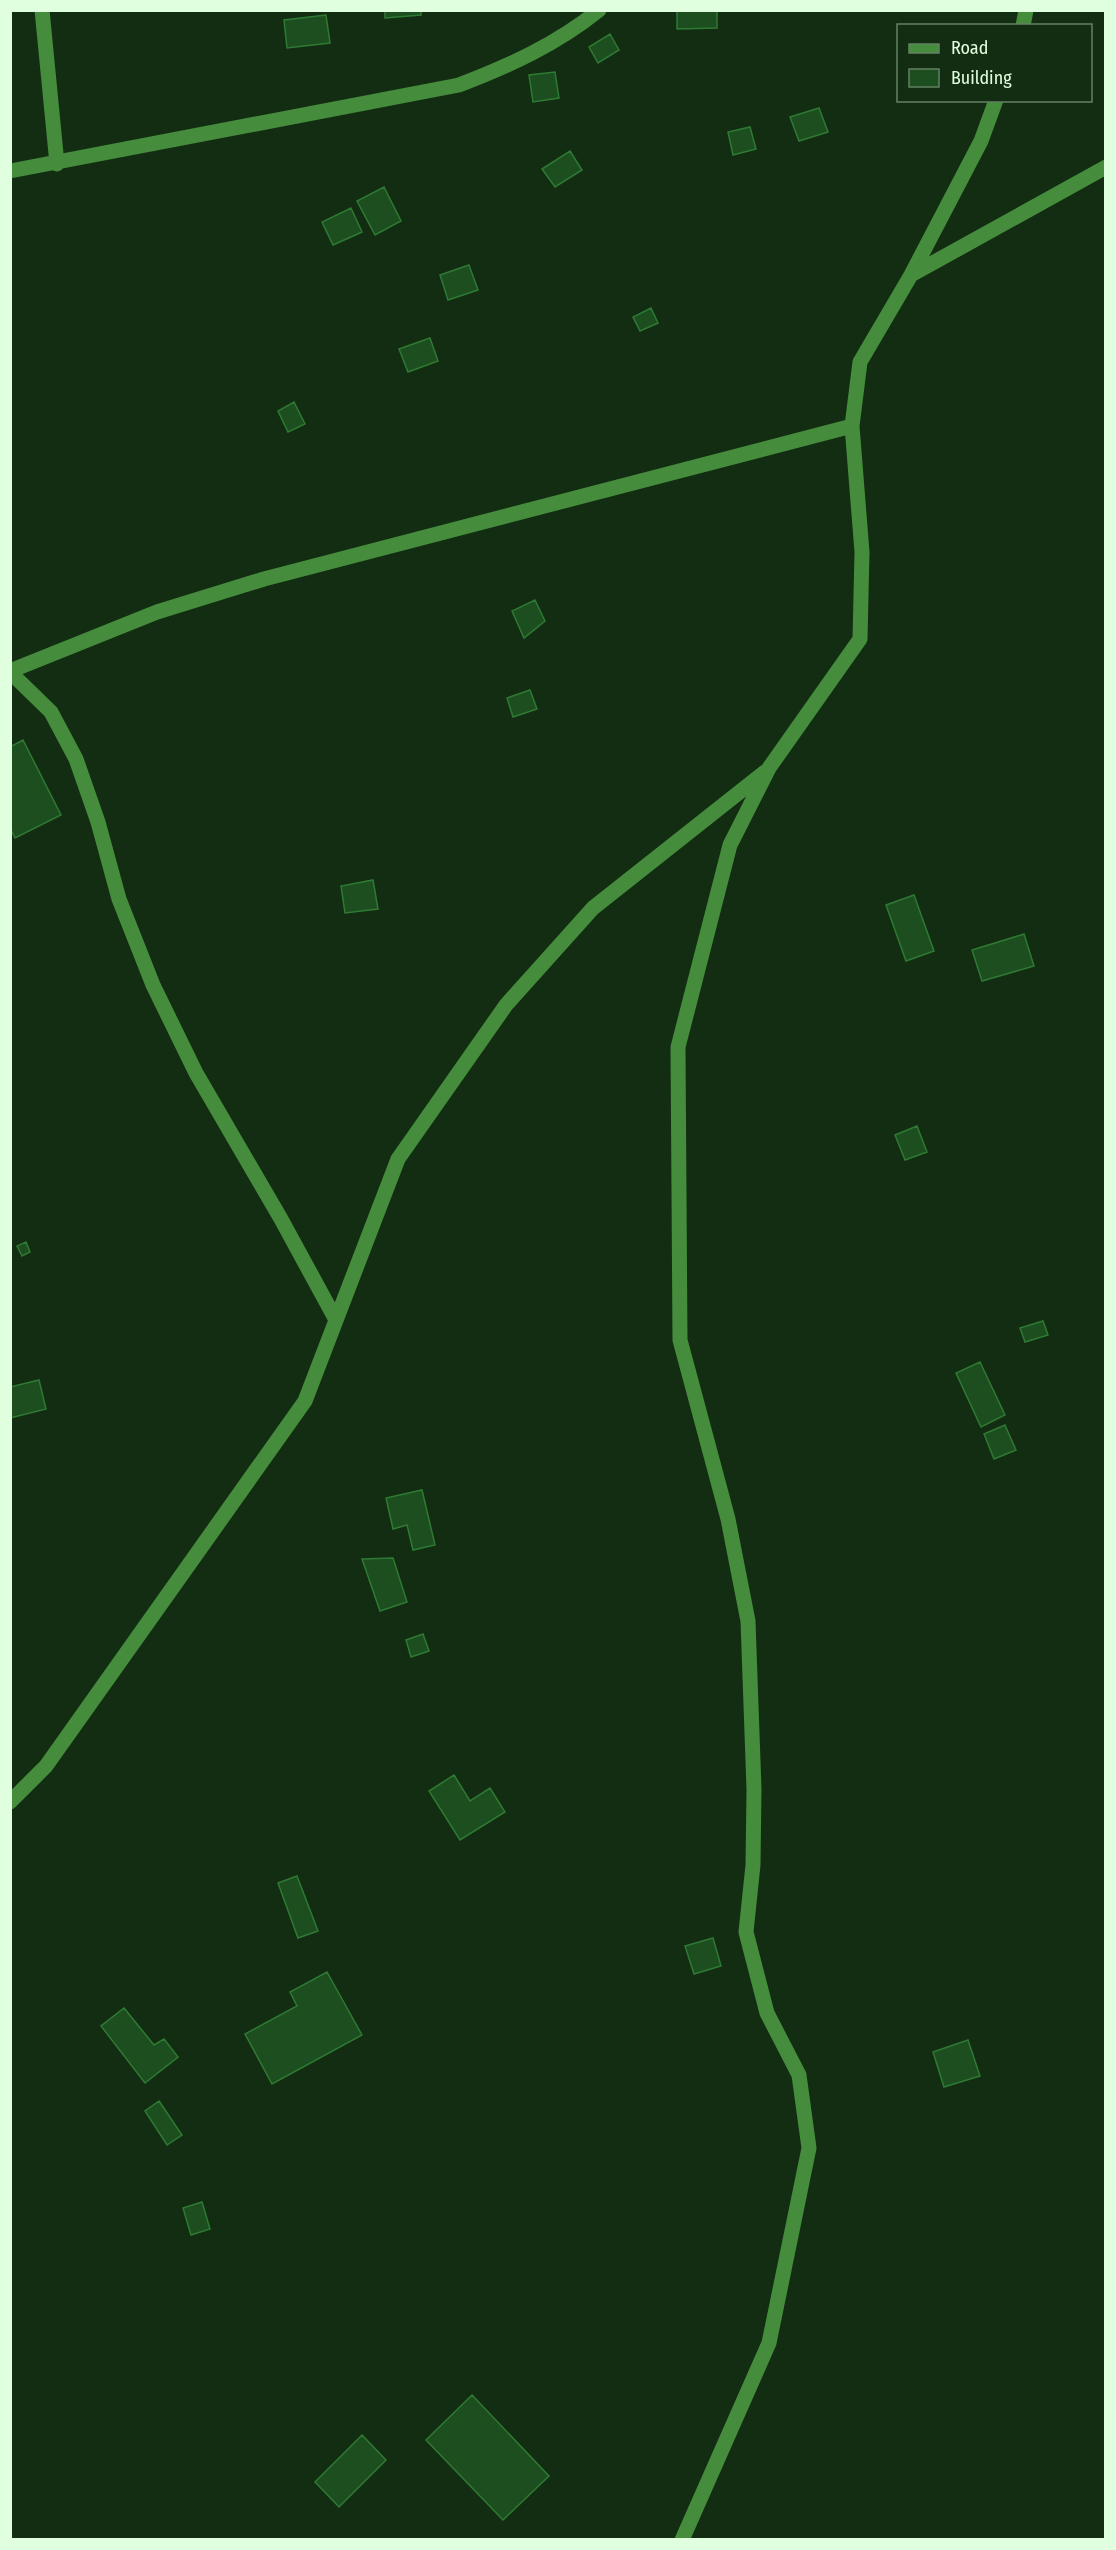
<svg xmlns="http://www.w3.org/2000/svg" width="1116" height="2550" viewBox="0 0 1116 2550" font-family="'Fira Sans Condensed',sans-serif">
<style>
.building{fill:#1d4e20;stroke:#2f7a33;stroke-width:1.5}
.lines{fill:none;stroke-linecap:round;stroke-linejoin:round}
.minor{stroke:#458c3c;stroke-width:15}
</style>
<rect width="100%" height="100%" fill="#122d12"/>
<path class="building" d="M385,10H421V15L385,18Z
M677,10H717V28L677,29Z
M326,15L330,43L287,48L284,20Z
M610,34L619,50L598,63L589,47Z
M555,72L559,98L533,102L529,75Z
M819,108L828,132L799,141L790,117Z
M750,127L756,149L733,155L728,132Z
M570,151L582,170L555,187L542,169Z
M384,187L401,221L375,235L357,201Z
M351,208L362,232L333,245L322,222Z
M469,265L478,290L448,300L440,275Z
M651,308L658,323L640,331L633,317Z
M430,338L438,361L408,372L399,349Z
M294,402L305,424L288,432L278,411Z
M535,600L545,621L524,638L512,611Z
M530,690L537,709L513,717L507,698Z
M23,740L61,815L15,838L10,828V747Z
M373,880L378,909L345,913L341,886Z
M914,895L934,951L906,961L886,905Z
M1024,934L1034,966L982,981L972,950Z
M917,1126L927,1152L905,1160L895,1135Z
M26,1242L30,1252L22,1256L17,1246Z
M1043,1321L1048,1335L1025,1342L1020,1328Z
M980,1362L1005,1415L981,1427L956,1373Z
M39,1380L46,1409L10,1418V1387Z
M1005,1425L1016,1450L994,1459L984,1434Z
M422,1490L435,1545L413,1550L407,1525L393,1529L386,1498Z
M393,1558L407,1602L380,1611L362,1559Z
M423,1634L429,1651L411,1657L406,1640Z
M454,1775L470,1801L490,1788L505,1812L460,1840L429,1791Z
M297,1876L318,1931L298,1938L278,1883Z
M713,1938L721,1966L694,1974L685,1946Z
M327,1972L362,2035L272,2084L245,2034L297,2006L290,1992Z
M124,2008L154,2045L164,2039L178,2057L145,2083L101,2026Z
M968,2040L980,2076L944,2087L933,2052Z
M159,2101L182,2135L167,2145L145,2111Z
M202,2202L210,2229L191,2235L183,2208Z
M472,2395L549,2476L503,2520L426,2440Z
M362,2435L386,2460L339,2507L315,2482Z"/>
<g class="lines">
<path class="minor" d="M42,10L57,164
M1023,26L1026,10
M10,171L459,85C509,66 557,44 599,10
M911,275L1106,167
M10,671L157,612L264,579L852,426
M10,672L51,712L76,759L98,822L119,899L153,985L196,1073L281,1219L336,1320
M10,1802L46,1766L305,1401L398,1159L506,1005L593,908L765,772
M682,2540L769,2343L809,2148L799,2075L767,2013L746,1932L753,1865L754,1789L748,1621L728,1519L680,1340L678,1047L730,845L769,768L860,639L862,552L852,426L860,362L911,275L981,141L996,100"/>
</g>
<rect width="1116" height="2550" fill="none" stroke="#dfffde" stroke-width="24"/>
<rect x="897" y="24" width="195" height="78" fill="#122d12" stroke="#648164" stroke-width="1.5"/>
<rect x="909" y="44" width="30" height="9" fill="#458c3c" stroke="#648164" stroke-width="1.5"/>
<text x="951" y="54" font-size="18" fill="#dfffde">Road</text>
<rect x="909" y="69" width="30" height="18" fill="#1d4e20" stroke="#648164" stroke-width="1.5"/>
<text x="951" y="84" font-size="18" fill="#dfffde">Building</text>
</svg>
